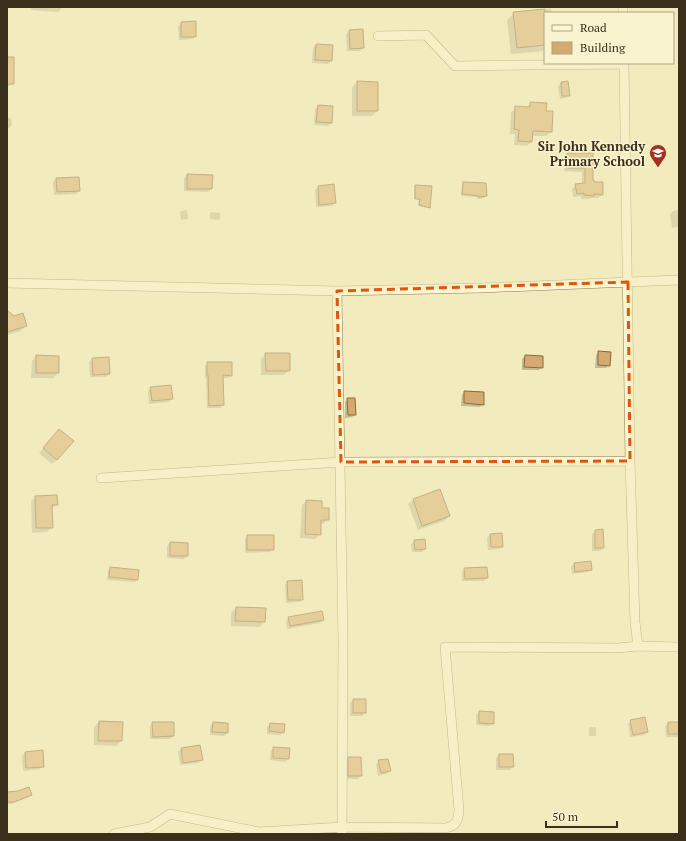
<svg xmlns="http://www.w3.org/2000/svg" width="686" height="841" viewBox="0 0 686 841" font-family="'PT Serif',serif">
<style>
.shadow{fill:#0003}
.building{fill:#d4aa70;stroke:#8e6838}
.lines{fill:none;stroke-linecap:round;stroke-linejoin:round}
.street-casing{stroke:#8d7b55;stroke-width:10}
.street{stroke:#fcf6d2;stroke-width:9}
.marked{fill:none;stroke:#df570d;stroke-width:3;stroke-dasharray:8 5;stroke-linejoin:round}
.labels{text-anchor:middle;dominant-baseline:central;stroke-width:3;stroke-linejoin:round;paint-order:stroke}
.poi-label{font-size:13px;font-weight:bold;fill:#3a2f1b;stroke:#f9f3cf;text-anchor:end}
</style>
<rect width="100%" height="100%" fill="#f2ebbe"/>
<path class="shadow" d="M31,7H61V9L58,12L30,10Z
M551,9L552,13H545V51L511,54L507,20L514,13Z
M181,23L195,36L192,39L179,40L178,26Z
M362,30L363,48L360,51H347L346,34L349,31Z
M316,45L331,61L328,64L312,63L313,48Z
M7,70L13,83L10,86H7Z
M357,82L377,83V111L372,116H352V87Z
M561,83L569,95L566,98L560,99L558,86Z
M531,103L545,112L551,132L546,136H532L531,142L527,146L514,145L515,134H510L511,112L516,108H526Z
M318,106L331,123L328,126L314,125L315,109Z
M7,118H11L12,125L9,128H7Z
M568,154H592V181L602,195L598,198H590L589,199H581V196L573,197L572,189L576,185H582V172L564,171V157Z
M187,175L211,189L208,192L184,191V178Z
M56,179L79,191L76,194L54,195L53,182Z
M464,183L486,196L484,198L477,199V197L461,196L462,185Z
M333,186L335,203L332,206L316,207L315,190L318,187Z
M415,186L429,207L428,208L418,206L419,199H414V187Z
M187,210L188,218L187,219L181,220L180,212L181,211Z
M679,210V227L672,228L670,214L673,211Z
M212,212L220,213V219L218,220L210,219V213Z
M7,311L25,326L21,331L7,335Z
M599,352L609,365L606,368H595L596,355Z
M266,354L289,370L284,375H261V359Z
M36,356L58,373L53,378H31L32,361Z
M525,356L542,367L539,370H522V359Z
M92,359L109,374L106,377H90L89,362Z
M208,363L231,375L228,378H222L223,405L220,408H207L206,378H205V366Z
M151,388L172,399L169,402L149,404L148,391Z
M465,392L483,404L480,407L461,406L462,395Z
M348,399L355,414L352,417L345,418V402Z
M54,435L57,460L52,464L39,453Z
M439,490L449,516L444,521L418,530L408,504L413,500Z
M36,497L57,504L51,509L52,527L47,532L32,533L31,501Z
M307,501L328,519L323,524H320V534L315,539L300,538L302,505Z
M602,530L603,548L600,551H592V534L595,531Z
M501,534L502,546L499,549L488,550L487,538L490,535Z
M248,536L273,549L270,552L245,553V539Z
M414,541L425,549L422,552H412L411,544Z
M170,543L187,556L184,559L167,558V546Z
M574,564L591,569L588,572L572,574L571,567Z
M111,568L137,579L135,582L107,580L108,571Z
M465,569L487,578L484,581H462V572Z
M288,582L302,599L299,602L286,603L285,585Z
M236,608L264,622L260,627L231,626V613Z
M289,618L323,620L320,623L287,629L286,621Z
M353,700L365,713L362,716H350V703Z
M479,712L493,723L490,726L476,725V715Z
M631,721L647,732L644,735L630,737L628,724Z
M99,722L121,741L116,746L94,745V727Z
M153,723L173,736L170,739H150V726Z
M213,723L227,733L224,736L210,735V726Z
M668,723H679V737H666L665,726Z
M270,724L283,732L280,735L267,734V727Z
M590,727H596V735L595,736H589V728Z
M274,748L288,759L285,762L270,760L271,751Z
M181,749L202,760L198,763L180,765L178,752Z
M25,753L43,766L40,769L23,771L22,756Z
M499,755L513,767L510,770H496V758Z
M349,758L361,776L358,779H346V761Z
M379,761L389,771L386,774L378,776L376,764Z
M7,793L31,795L29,797L11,804H7Z"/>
<path class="building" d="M545,9V45L517,48L513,12Z
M196,21V37H181V22Z
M363,29L364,48L350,49L349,30Z
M316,44L333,45L332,61L315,60Z
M7,57H14V84H7Z
M357,81L378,82V111H357Z
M568,81L570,96H562L561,82Z
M530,102L547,103L546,111H553L552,132L533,131L532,142L518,141L519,130L514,129L515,106L530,107Z
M318,105L333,106L332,123L316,122Z
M567,153H593V180H594V182H603V195L594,194V196L584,195V193L577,194L575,184L585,183V168H567Z
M187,174L213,175L212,189H187Z
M79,177L80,191L57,192L56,178Z
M463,182L486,183L487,196L479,197V196L462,194Z
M334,184L336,203L319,205L318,186Z
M415,185L432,186L430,208L419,205L420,199H415Z
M7,310L14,316L23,313L27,326L7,332Z
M598,351L611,352L610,366L598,365Z
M265,353H290V371H266Z
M36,355L59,356V373H36Z
M525,355L543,356V368L524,367Z
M109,357L110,374L93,375L92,358Z
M207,362H232V376L223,375L224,405L209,406L208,375H207Z
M171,385L173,399L152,401L150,387Z
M464,391L484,392V405L464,403Z
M347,398H355L356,415H348Z
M59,429L74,441L57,460L43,448Z
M440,489L450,516L422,526L413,499Z
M57,495L58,505H52L53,528H36L35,496Z
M306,500L322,501V508H329V520H321V535L305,534Z
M603,529L604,548H595V530Z
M502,533L503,547H491L490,534Z
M247,535H274V550H247Z
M425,539L426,549L415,550L414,540Z
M170,542L188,543V556H170Z
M591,561L592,570L575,572L574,563Z
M110,567L139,570L138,580L109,577Z
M487,567L488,578L465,579L464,568Z
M302,580L303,600H288L287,581Z
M236,607L266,608L265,622L235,621Z
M322,611L324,620L290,626L288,617Z
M353,699H366V713H353Z
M479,711L494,712V724L479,723Z
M645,717L648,732L633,735L630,720Z
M99,721L123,722L122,741H98Z
M152,722H174V736L153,737Z
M213,722L228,723V733L212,732Z
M668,722H679V734H668Z
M270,723L285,724L284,733L269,731Z
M200,745L203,760L183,763L181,748Z
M273,747L290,748L289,759L273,758Z
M43,750L44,767L26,768L25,752Z
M499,754H513L514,767H499Z
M348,757H361L362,776H348Z
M388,759L391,771L381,773L378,760Z
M29,787L32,795L14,802H7V792L18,791Z"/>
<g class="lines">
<defs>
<path id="street" d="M623,7V13
M378,36L426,35L455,66L624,64
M624,63L630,461L635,622L638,646L679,647
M7,283L337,291L481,288L679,280
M337,291L343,641L342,834
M101,478L341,462L630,461
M114,834L150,827L170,814L259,832L342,827L446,828C457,825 458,821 459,810L445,647L618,648L638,646"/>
</defs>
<use href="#street" class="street-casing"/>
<use href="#street" class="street"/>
</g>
<path d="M0 0H686V841H0ZM628,282L630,461L341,462L337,291Z" fill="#f2ebbe" fill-opacity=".55" fill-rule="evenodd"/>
<path class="marked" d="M628,282L630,461L341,462L337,291Z"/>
<defs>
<symbol id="school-pin" viewBox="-11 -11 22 30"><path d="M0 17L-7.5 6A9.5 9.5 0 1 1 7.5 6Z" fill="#a2321f" stroke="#f9f3cf"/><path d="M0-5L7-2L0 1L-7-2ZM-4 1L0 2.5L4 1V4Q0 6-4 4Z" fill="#fff"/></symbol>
</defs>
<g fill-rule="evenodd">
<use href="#school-pin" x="648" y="143" width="20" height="27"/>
</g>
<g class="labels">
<g class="poi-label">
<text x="645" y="146">Sir John Kennedy<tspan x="645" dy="15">Primary School</tspan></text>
</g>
</g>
<rect width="686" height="841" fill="none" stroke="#3a2f1b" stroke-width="16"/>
<rect x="544" y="12" width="130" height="52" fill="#f9f3cf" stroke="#ada587"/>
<rect x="552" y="25" width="20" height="6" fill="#fcf6d2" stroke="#ada587"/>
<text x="580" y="32" font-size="12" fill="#3a2f1b">Road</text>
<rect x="552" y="42" width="20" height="12" fill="#d4aa70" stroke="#ada587"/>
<text x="580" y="52" font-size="12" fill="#3a2f1b">Building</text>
<path d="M546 821v6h71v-6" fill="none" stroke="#3a2f1b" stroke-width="2"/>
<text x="552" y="821" font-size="12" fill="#3a2f1b" stroke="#f9f3cf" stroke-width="3" paint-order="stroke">50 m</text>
</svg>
